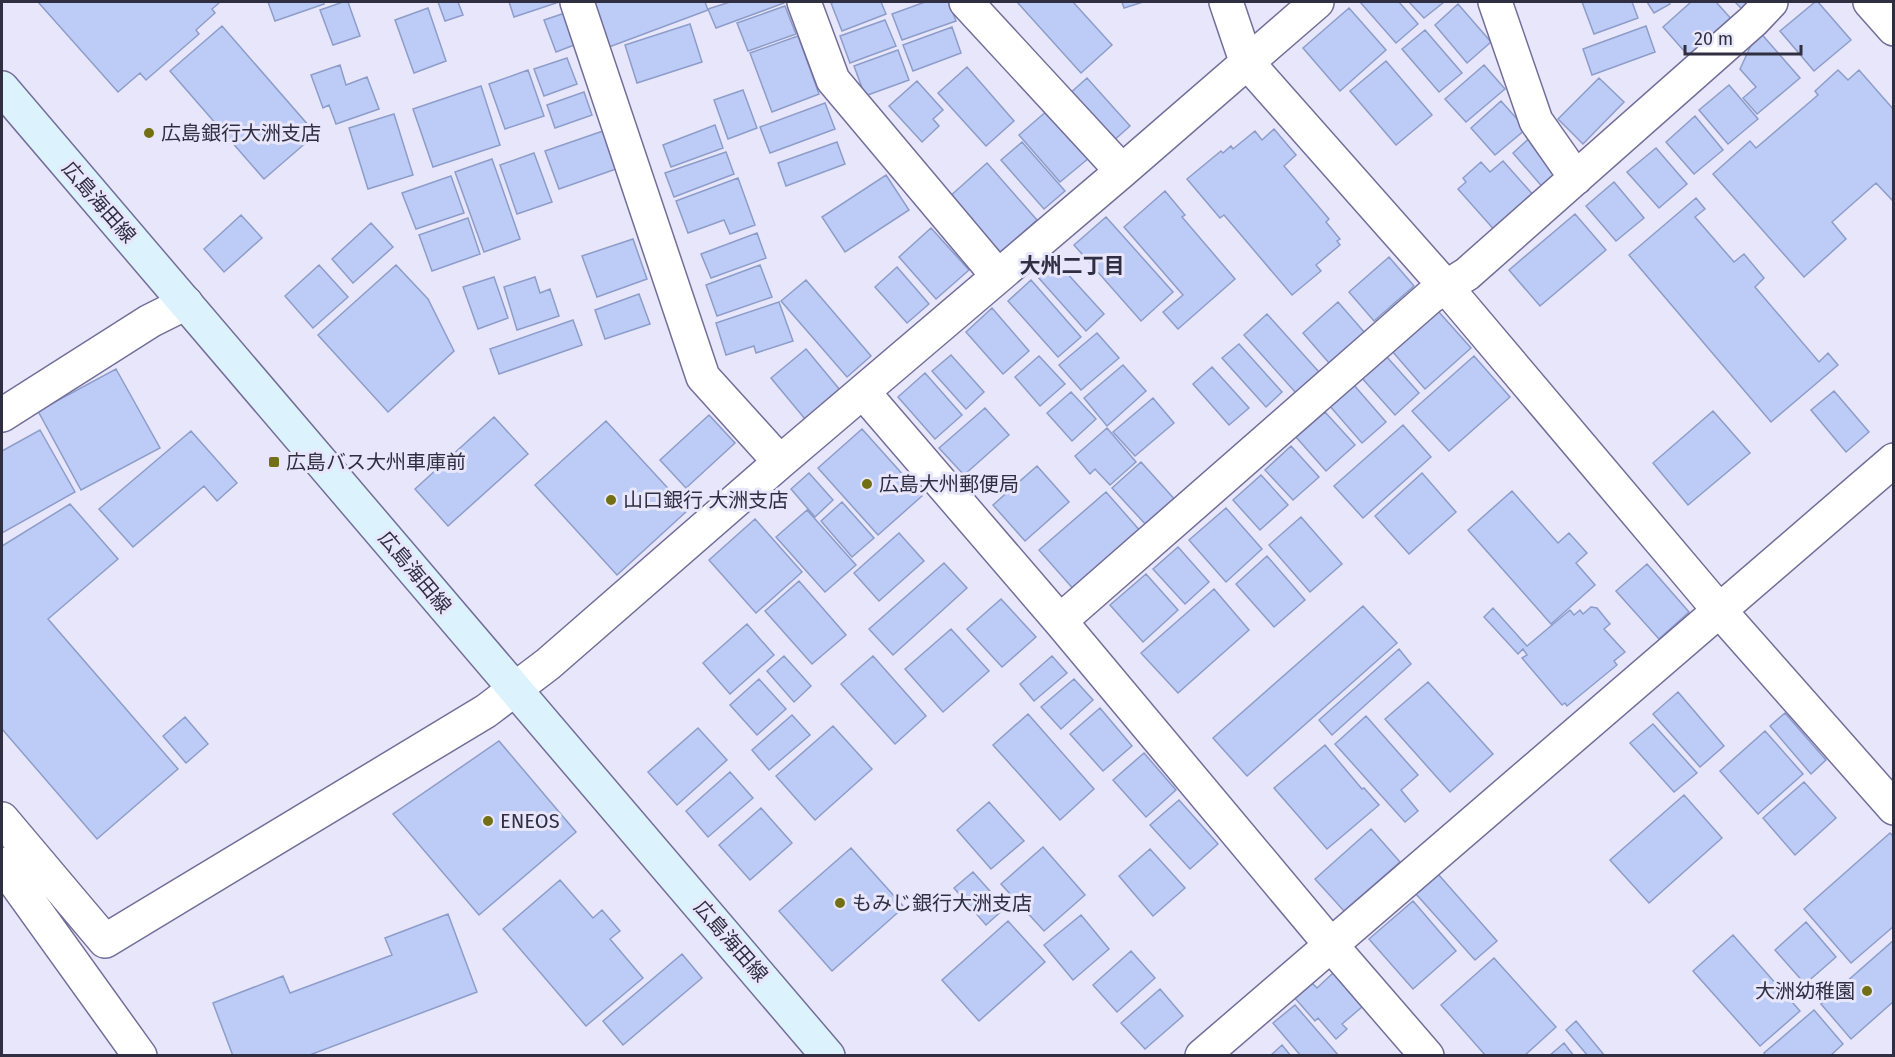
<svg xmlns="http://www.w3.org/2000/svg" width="1895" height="1057" viewBox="0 0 1895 1057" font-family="'Fira Sans','Noto Sans JP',sans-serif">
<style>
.building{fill:#bcccf6;stroke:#8d9dc9;stroke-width:1.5}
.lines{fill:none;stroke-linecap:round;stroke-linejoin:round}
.minor-casing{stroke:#736e99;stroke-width:36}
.secondary-casing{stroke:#736e99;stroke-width:36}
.minor{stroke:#fff;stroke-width:33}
.secondary{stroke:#dcf2fd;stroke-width:33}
.poi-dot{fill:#727013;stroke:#e8e6fa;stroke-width:2}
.labels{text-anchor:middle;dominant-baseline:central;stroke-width:6;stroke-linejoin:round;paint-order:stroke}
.poi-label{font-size:20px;fill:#302e41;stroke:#e8e6fa;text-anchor:start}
.street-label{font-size:20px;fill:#302e41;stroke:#e8e6fa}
.neighbourhood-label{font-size:21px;font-weight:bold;fill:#302e41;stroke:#e8e6fa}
</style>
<rect width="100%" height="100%" fill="#e8e6fa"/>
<path class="building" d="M38,2H219V3L212,9L215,13L196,30L199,34L146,80L140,73L118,92Z
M268,2H323L324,4L275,21Z
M343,2H348L360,36L333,45L320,10Z
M438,2H458L463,15L445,21Z
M509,2H559L514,17Z
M593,2H705L708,10L609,47Z
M730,2H784V3L716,28L708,9Z
M835,2H881L886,14L842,31L831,3Z
M925,2H949L956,21L902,40L892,14Z
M1017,2H1073L1112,45L1081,73Z
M1122,2H1143L1124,8Z
M1360,2H1399L1418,24L1396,43Z
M1409,2H1444L1424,18Z
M1582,2H1632L1638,18L1594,34Z
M1647,2H1669L1670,4L1654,13Z
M1691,2H1716L1734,22L1692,60L1663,27Z
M1735,2H1755L1744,11Z
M1815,2H1818L1851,40L1814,71L1780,31Z
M1458,4L1491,42L1467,63L1435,25Z
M785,6L796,34L748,51L737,23Z
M428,8L446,61L414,73L395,20Z
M1349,8L1386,50L1340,91L1303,48Z
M571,11L582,42L556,52L544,20Z
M885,20L896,46L850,63L840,36Z
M690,24L702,62L637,83L625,45Z
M222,26L316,134L264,179L170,71Z
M1646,26L1655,52L1592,75L1583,49Z
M952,27L961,53L913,71L903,45Z
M1425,30L1462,73L1439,92L1402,49Z
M1758,30L1800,78L1757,114L1743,98L1756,87L1740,69Z
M798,36L819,94L772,112L750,53Z
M898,50L909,80L865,96L854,66Z
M567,58L577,84L544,96L534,69Z
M1386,61L1432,115L1396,145L1350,91Z
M340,65L346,85L367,77L379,109L336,124L329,105L323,108L311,75Z
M1484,65L1505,89L1466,122L1445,99Z
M967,67L1014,121L986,146L938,93Z
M528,70L544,116L505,129L489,84Z
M1838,70L1848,80L1859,70L1894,110V202L1876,183L1832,222L1846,239L1804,277L1713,174L1750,141L1756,148L1818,95L1815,91Z
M1087,78L1130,126L1111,143L1068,95Z
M1599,78L1624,102L1583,144L1558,119Z
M917,81L943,110L933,119L939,126L922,142L889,106Z
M1729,85L1758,119L1728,144L1699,110Z
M481,86L500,145L433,167L413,109Z
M743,90L757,128L728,139L714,100Z
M584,92L592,115L555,128L547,105Z
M1501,101L1526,129L1495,155L1471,128Z
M825,103L835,129L770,153L760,127Z
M1048,110L1089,158L1060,182L1019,135Z
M394,114L413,175L368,189L349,128Z
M1695,116L1723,150L1694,174L1666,142Z
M715,125L723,148L671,167L663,145Z
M1274,129L1296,155L1284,166L1329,219L1326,222L1340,239L1337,241L1340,245L1316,265L1321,271L1292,295L1224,215L1220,218L1187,179L1221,151L1223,153L1231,146L1233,149L1255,131L1262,140Z
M603,131L616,169L559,189L545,151Z
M1533,135L1565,172L1545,190L1513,153Z
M837,142L845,164L786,186L778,163Z
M1022,142L1065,191L1044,209L1001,160Z
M1656,148L1687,184L1659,208L1627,172Z
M726,152L734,174L674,197L665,173Z
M534,153L552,202L517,214L500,165Z
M492,159L520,239L484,252L455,172Z
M1503,161L1536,198L1497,233L1458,189L1466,182L1463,178L1481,162L1490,172Z
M987,163L1037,220L998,255L948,198Z
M886,175L909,210L845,252L822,217Z
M451,176L464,213L416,229L402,193Z
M738,178L755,225L730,234L724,220L688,233L676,201Z
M1614,182L1644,218L1616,241L1586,206Z
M1165,191L1185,215L1182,217L1235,279L1178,329L1163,312L1183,295L1124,227Z
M1696,198L1705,209L1695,217L1734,262L1744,254L1764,278L1755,287L1819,362L1828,353L1838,365L1771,422L1629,255Z
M1575,214L1606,250L1540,306L1509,270Z
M241,215L262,238L224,272L204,249Z
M1106,217L1173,292L1141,321L1074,245Z
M468,218L480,254L432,271L419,235Z
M371,223L393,247L353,283L332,259Z
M931,228L969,270L936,299L899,257Z
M757,233L766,258L711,278L701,254Z
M633,239L647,279L597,297L582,256Z
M1389,257L1414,286L1374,321L1349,292Z
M1055,260L1104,314L1086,331L1037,276Z
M319,265L348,297L313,328L285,296Z
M396,265L428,299L454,351L388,412L318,335Z
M760,265L772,297L717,316L706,285Z
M897,267L929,304L907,323L875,287Z
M494,277L508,318L478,329L463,287Z
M535,277L540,293L550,289L559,316L517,330L504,287Z
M806,280L871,356L847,377L781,301Z
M1031,280L1081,337L1058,357L1008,301Z
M639,294L650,324L605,339L595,310Z
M779,302L793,341L756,353L754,346L726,355L716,323Z
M1338,302L1371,340L1336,371L1303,333Z
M992,308L1029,351L1003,374L966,332Z
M1438,311L1471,348L1425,389L1392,351Z
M1267,314L1319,372L1296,393L1244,335Z
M573,320L582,345L499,374L490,349Z
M1097,333L1119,358L1081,390L1059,365Z
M1239,344L1282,392L1266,407L1222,358Z
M806,349L840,390L805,419L771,378Z
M951,355L984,392L966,409L932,371Z
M1039,356L1065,384L1040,406L1015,377Z
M1386,356L1419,393L1395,415L1361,377Z
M1474,356L1510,397L1449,451L1412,411Z
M1123,365L1146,391L1107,426L1084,398Z
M1212,367L1249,408L1229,425L1193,384Z
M116,369L160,448L81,490L38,411Z
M925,373L962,415L935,439L898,397Z
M1353,384L1386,422L1362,443L1329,405Z
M1834,391L1869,432L1846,452L1811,410Z
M1071,392L1096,419L1072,441L1047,413Z
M1153,398L1174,423L1135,456L1113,432Z
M985,408L1009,435L964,475L939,448Z
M1713,411L1750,453L1688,505L1653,463Z
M1325,412L1355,445L1326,471L1296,437Z
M709,415L735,443L686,488L660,460Z
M494,417L528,454L448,526L415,489Z
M606,421L688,510L617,575L535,485Z
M1403,425L1431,457L1363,518L1334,486Z
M1107,428L1136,462L1110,485L1095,469L1090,474L1075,456Z
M862,429L922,496L878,535L818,468Z
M40,430L75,492L2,533V451Z
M191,431L237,483L217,501L204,486L133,547L99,509Z
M1291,446L1319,477L1293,500L1265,470Z
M1141,462L1177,502L1148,527L1112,488Z
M1037,466L1069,502L1025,541L993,505Z
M809,473L833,500L815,517L791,489Z
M1422,473L1456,512L1409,554L1375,516Z
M1261,475L1288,505L1260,530L1233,500Z
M1512,491L1558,543L1569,533L1587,553L1576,563L1595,585L1551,624L1468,530Z
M1106,492L1142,533L1076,592L1039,550Z
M842,502L874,538L852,557L821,521Z
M70,504L118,559L48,619L178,769L97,839L2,729V546Z
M1226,508L1262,549L1226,582L1189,540Z
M807,510L856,565L825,592L776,537Z
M1301,517L1342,564L1310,592L1269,545Z
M755,519L802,572L756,613L709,560Z
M899,533L924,561L879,601L854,573Z
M1178,547L1209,582L1185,604L1153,569Z
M1267,556L1305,600L1274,627L1236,584Z
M944,563L967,588L893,655L869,629Z
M1647,564L1689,612L1659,639L1616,591Z
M1146,574L1178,610L1143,642L1110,605Z
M799,581L846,635L812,664L765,611Z
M1214,589L1249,630L1178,693L1141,653Z
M1001,599L1036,637L1002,667L967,629Z
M1363,606L1397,643L1247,776L1213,738Z
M1591,607L1597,608L1610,624L1604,629L1625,652L1614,661L1617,665L1567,706L1565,703L1562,705L1522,658L1527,655L1523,649L1518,654L1484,617L1493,608L1527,646L1570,610L1574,615L1580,610L1583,614Z
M747,624L774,655L730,694L703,663Z
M951,629L989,671L943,712L905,669Z
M1399,649L1411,664L1332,735L1319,720Z
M784,656L811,686L794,702L767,671Z
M873,656L926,716L895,744L841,684Z
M1052,656L1067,673L1034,701L1020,684Z
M759,679L786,709L757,735L730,705Z
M1074,679L1093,700L1061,729L1041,707Z
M1428,682L1493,754L1450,792L1385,719Z
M1678,692L1724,746L1700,767L1653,714Z
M1100,708L1132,746L1103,771L1070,734Z
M1785,713L1826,760L1811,774L1770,726Z
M1028,714L1094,789L1060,820L993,745Z
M792,715L810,735L769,770L752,750Z
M1366,716L1418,775L1401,790L1418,811L1405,822L1335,744Z
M185,717L208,744L186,763L163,736Z
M1653,724L1697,773L1674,792L1630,743Z
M833,726L872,769L815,820L776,776Z
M698,728L727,760L677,805L648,772Z
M1765,731L1803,774L1758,814L1720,771Z
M499,741L576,832L479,915L393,814Z
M1325,745L1362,789L1364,788L1379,805L1327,849L1274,788Z
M1144,753L1176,790L1146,817L1113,780Z
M730,772L753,798L708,837L686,811Z
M1804,782L1836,818L1795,855L1763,818Z
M1684,795L1722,838L1649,903L1610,860Z
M1179,800L1218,844L1190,869L1150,825Z
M989,802L1024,841L991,869L957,830Z
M761,808L792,843L750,880L719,845Z
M1371,829L1400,862L1344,911L1315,879Z
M1890,833L1894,837V926L1851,963L1804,909Z
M1043,847L1085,895L1044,931L1001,884Z
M851,848L904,907L832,971L779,911Z
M1150,849L1185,888L1153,916L1119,876Z
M973,872L1005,908L986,925L954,888Z
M1438,874L1497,941L1475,960L1416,894Z
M560,880L593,918L602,910L620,931L610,939L643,978L586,1026L503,929Z
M1413,901L1456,951L1413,989L1369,939Z
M448,914L477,992L307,1056H233L213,1003L283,976L290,993L392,955L385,938Z
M1081,915L1109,949L1073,980L1044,945Z
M1008,921L1045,962L979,1021L942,980Z
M1806,922L1836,957L1805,984L1775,950Z
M1733,935L1800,1011L1760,1046L1693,971Z
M1894,940V1001L1851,1039L1821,1004Z
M1131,951L1155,978L1117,1012L1093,985Z
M682,954L702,978L623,1045L603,1021Z
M1494,958L1556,1027L1524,1056H1486L1441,1005Z
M1333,973L1362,1007L1342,1024L1347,1029L1336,1039L1318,1018L1315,1021L1294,997L1311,982L1317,988Z
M1160,989L1183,1016L1145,1049L1121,1023Z
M1295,1005L1339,1056H1301L1273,1023Z
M1814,1010L1843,1044L1830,1056H1766L1764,1053Z
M1576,1021L1605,1056H1588L1566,1030Z
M1564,1043L1574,1056H1549Z
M1282,1045L1291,1056H1270Z"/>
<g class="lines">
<defs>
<path id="minor" d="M577,2L703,377L780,462
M804,2L833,80L997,275
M966,2L1122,171
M1226,2L1246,61L1446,287L1719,610L1894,808
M1495,2L1536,121L1576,178
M1870,2L1894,29
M863,392L1060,621L1331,945L1427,1056
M2,415L150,321L186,303
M1060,621L1430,297L1467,274L1753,21L1771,2
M2,819L105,941L486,711L548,664L780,462L1122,171L1317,2
M2,864L140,1056
M1202,1056L1894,460"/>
<path id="secondary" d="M2,88L828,1056"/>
</defs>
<use href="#minor" class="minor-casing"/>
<use href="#secondary" class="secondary-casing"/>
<use href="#minor" class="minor"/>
<use href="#secondary" class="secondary"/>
</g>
<g class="poi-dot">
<circle cx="149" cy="133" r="6"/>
<rect x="268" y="456" width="12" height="12" rx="3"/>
<circle cx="867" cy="484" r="6"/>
<circle cx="611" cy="500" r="6"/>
<circle cx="488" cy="821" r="6"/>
<circle cx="840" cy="903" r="6"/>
<circle cx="1867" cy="991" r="6"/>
</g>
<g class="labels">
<g class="poi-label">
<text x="161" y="133">広島銀行大洲支店</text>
<text x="286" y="462">広島バス大州車庫前</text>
<text x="879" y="484">広島大州郵便局</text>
<text x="623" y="500">山口銀行 大洲支店</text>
<text x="500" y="821">ENEOS</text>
<text x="852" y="903">もみじ銀行大洲支店</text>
<text x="1855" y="991" text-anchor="end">大洲幼稚園</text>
</g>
<g class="street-label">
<text transform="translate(99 202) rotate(49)">広島海田線</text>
<text transform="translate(415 572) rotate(50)">広島海田線</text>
<text transform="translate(731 941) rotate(49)">広島海田線</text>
</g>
<g class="neighbourhood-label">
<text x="1072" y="266">大州二丁目</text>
</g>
</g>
<rect width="1895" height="1057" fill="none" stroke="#302e41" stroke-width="6"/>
<path d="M1685 45v9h116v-9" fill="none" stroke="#302e41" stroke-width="3"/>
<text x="1694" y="45" font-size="18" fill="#302e41" stroke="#e8e6fa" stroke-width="4.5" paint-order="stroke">20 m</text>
</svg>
